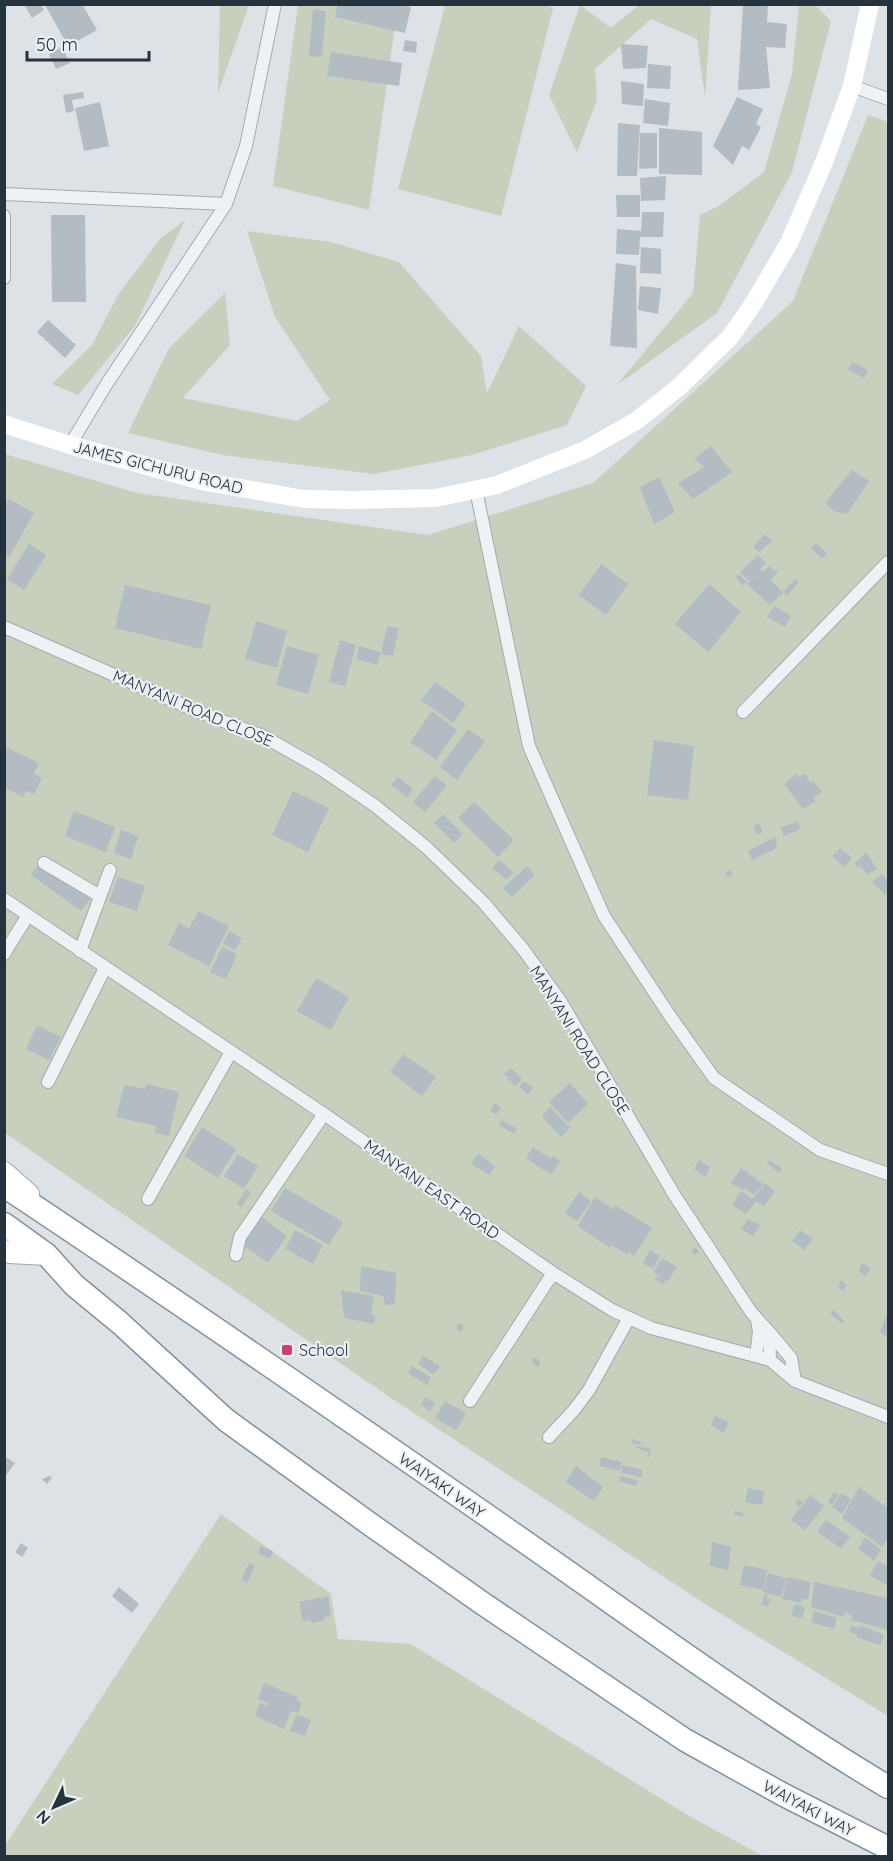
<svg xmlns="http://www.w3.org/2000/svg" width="893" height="1861" viewBox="0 0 893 1861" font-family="Quicksand,sans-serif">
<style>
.green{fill:#c6d0bd}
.building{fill:#b3bcc2}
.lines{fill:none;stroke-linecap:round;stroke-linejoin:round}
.street-casing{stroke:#a2aab0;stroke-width:14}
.primary-casing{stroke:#9ca9b1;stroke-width:22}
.highway-casing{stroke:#84929c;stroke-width:25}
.street{stroke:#eff2f4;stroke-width:12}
.secondary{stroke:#fff;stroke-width:18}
.primary{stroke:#fff;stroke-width:20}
.highway{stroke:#fff;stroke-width:22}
.poi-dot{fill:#ca4271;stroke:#ebf0f4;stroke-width:2}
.labels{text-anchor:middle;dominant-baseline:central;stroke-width:4.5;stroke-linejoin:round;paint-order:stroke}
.street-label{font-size:16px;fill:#26323c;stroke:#ebf0f4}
.poi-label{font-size:16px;fill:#26323c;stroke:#ebf0f4;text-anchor:start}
</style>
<rect width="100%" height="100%" fill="#dce2e6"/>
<path class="green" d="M541,4L553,8L501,216L398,189L445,5Z
M220,5H249L218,93Z
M298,5H398L369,210L273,186Z
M580,5L611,28L639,5H711L705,97L697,39L651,19L595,69L597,100L577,152L549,95Z
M799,5H815L831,21L792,172L717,313L617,385L693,293L700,215L719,206L764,172L792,74Z
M868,115L888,122V1716L713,1609L391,1398L5,1133V454L137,493L428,535L593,483L793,301Z
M185,220L135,326L78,395L52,384L92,345L118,295L161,238Z
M247,231L331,242L399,262L481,356L487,393L519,326L586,386L567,425L472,455L374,474L223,455L128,433L169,348L225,293L230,345L183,398L297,421L330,400L275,317Z
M221,1514L331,1594L338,1639L411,1644L689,1816L763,1856H5L4,1847Z"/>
<path class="building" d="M28,4H40L44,10L32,18L25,6Z
M46,4H82L97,30L68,46L45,5Z
M338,4H401L411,7L405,33L335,17Z
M743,4H768L767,22L787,24L785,48L766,47L770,88L738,90Z
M313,9L326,11L322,57L309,56Z
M405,40L417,42L416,53L403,51Z
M621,44L648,46L646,68L623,69Z
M62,47L70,63L56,69L49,54Z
M331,52L402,63L399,86L327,76Z
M648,64L671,66L670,89L647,88Z
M621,81L644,84L643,106L622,104Z
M83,92L84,98L72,100L74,111L66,113L63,95Z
M737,97L763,109L756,124L761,127L749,150L742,146L733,165L713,146Z
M645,99L670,103L668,126L643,123Z
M100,102L109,146L84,151L75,108Z
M618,123L640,125L637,176H617Z
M659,128L702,132V175L659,174Z
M640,133H657V168L639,169Z
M666,176L665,200L641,201L640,178Z
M616,195H640V217H617Z
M642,212H664L663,237H640L639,255L616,254L617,229L641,231Z
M51,215H85L86,302H52Z
M641,247L661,249V274L640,273Z
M616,263L636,266L637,348L610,346Z
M640,286L661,288L658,314L638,310Z
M48,320L76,345L65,358L37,332Z
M852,362L868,370L864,378L848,370Z
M711,446L732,472L693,499L678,483L705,467L694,459Z
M852,470L869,481L847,514L835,512L825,503Z
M659,477L675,512L654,524L640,487Z
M9,499L34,513L9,557L4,554V507Z
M765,534L772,541L759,552L753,546Z
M817,543L827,554L822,559L811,548Z
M29,544L46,555L24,590L7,579Z
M758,555L766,563L760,569L763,572L769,566L774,571L776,569L778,571L771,580L783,593L770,605L747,584L757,574L749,581L740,572Z
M601,564L628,584L606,615L579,595Z
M739,574L747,582L743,586L736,577Z
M795,579L799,582L787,596L783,591Z
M709,584L741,612L708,652L675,624Z
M125,585L211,605L201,649L115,628Z
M774,606L791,616L785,627L767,617Z
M256,621L287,631L277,668L245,659Z
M387,626L399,628L393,656L381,654Z
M340,640L356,645L345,686L329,682Z
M287,646L319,655L308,694L276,685Z
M359,646L381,652L377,665L356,659Z
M435,682L466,704L453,723L421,700Z
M432,711L457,730L436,760L410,742Z
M468,729L485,741L457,780L440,767Z
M654,740L694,746L688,800L647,795Z
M5,747L39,763L34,774L42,778L34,794L26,791L23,797L5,788Z
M804,773L811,783L813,781L822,792L813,798L816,801L803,809L784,784L797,774L800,777Z
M435,776L447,786L425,812L413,802Z
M398,777L413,789L407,797L391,785Z
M293,791L329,808L308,852L272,835Z
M474,802L514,840L498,857L458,818Z
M74,811L115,827L106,852L65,836Z
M443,814L463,834L454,843L434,823Z
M798,821L800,829L784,836L781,828Z
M759,823L763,832L758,835L753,827Z
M121,830L138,836L131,859L114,853Z
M775,837L777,848L752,860L748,851Z
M840,848L852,858L844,867L832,856Z
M866,852L877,869L868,874L859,866L858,868L854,864Z
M499,860L514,872L507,880L492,868Z
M40,863L90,899L81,911L31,875Z
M527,866L535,875L512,897L503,888Z
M729,870L733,873L729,878L725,874Z
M882,874L888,881V891L885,895L872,882Z
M118,877L145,886L137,911L109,902Z
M198,911L229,926L209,966L168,945L179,923L189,929Z
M229,931L242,938L235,950L223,944Z
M222,947L237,954L226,979L210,972Z
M316,978L349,997L331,1030L297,1011Z
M37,1025L61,1037L49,1060L26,1049Z
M403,1054L436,1077L422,1096L390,1072Z
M511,1068L522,1079L515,1086L504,1074Z
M524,1081L533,1088L528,1094L519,1087Z
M570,1083L588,1104L568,1123L549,1102Z
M146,1084L179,1092L169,1136L155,1133L156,1126L116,1117L124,1085L145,1089Z
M495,1103L501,1108L496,1115L490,1110Z
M550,1107L570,1128L561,1137L542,1117Z
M502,1120L517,1129L514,1134L499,1125Z
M202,1127L236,1149L218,1178L184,1156Z
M533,1147L551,1159L553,1156L560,1161L551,1175L526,1158Z
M478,1153L495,1166L489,1175L471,1164Z
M238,1154L258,1166L244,1189L224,1176Z
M699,1160L710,1167L705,1177L694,1169Z
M770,1160L782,1169L779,1173L767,1163Z
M741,1168L763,1184L754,1195L744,1188L743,1190L731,1183Z
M765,1183L775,1192L764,1206L756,1201L746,1214L732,1205L741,1191L753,1199Z
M285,1188L343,1222L329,1245L271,1211Z
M246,1189L251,1192L242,1207L237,1204Z
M579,1192L591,1201L577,1221L565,1213Z
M595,1197L613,1209L615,1205L652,1228L634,1256L629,1251L628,1255L612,1245L610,1248L578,1226Z
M262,1217L287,1236L268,1263L242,1244Z
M748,1219L760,1225L753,1236L741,1229Z
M295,1230L323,1245L313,1264L285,1249Z
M800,1230L813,1239L804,1250L792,1241Z
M696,1247L699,1252L694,1255L691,1250Z
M650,1250L660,1256L653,1269L643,1263Z
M662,1258L677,1267L668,1281L653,1272Z
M863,1263L871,1269L865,1276L858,1270Z
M361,1266L396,1273L395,1304L385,1305L383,1296L360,1291Z
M657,1276L666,1280L663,1284L655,1279Z
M841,1280L847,1285L843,1291L838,1286Z
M341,1290L374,1296L371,1314L375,1315L374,1324L344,1318Z
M834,1310L844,1321L841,1323L830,1313Z
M886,1316L888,1317V1337L880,1332Z
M459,1323L464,1325L461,1332L456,1329Z
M423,1356L440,1366L434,1375L418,1364Z
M536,1357L541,1364L536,1367L532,1360Z
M412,1366L431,1377L427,1385L408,1373Z
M425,1397L435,1403L430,1411L421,1405Z
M445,1401L466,1413L456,1430L435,1418Z
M715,1416L729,1422L724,1433L711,1425Z
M632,1439L641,1442L640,1445L631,1443Z
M637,1446L651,1449L649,1459L648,1452L636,1448Z
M4,1456L15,1463L4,1478Z
M601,1457L622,1462L619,1471L599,1466Z
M622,1465L642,1470V1478L621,1472Z
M576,1466L603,1487L594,1501L566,1482Z
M50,1476L52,1478L47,1484L42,1479Z
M620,1476L638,1480L636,1486L619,1481Z
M859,1487L888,1508V1537L882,1547L842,1518Z
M748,1488L764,1491L762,1505L745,1502Z
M834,1492L838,1495L832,1505L828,1502Z
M841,1493L851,1499L842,1514L832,1507Z
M810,1495L824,1506L805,1530L791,1520Z
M798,1499L803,1502L799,1507L795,1504Z
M735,1511L744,1513L743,1517L734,1515Z
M826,1520L850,1537L841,1548L817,1532Z
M865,1537L881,1550L874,1561L858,1549Z
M712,1542L731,1547L728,1570L710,1566Z
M21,1543L28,1548L22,1557L15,1552Z
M261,1546L273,1551L270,1559L258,1553Z
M878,1561L888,1567V1586L870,1575Z
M249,1563L255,1566L247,1583L241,1580Z
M744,1565L767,1570L763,1590L740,1585Z
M768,1573L786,1578L781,1597L763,1592Z
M787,1577L811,1582L808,1600L801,1598V1603L782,1599Z
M814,1582L888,1598V1630L851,1620L852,1616L845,1612L844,1617L811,1607Z
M119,1587L139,1604L132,1613L112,1596Z
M765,1594L768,1595L767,1599H770L768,1607L761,1605Z
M328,1596L331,1615L324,1617L325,1620L311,1623L310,1620L303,1621L299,1602Z
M794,1604L805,1607L802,1618L792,1616Z
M814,1611L837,1618L834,1629L811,1622Z
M851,1625L859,1628L860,1625L884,1635L880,1645L856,1637L857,1634L849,1632Z
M264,1683L298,1697L296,1700L302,1703L298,1713L291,1711L284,1729L255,1716L260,1703L268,1706L269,1703L258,1699Z
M297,1714L311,1720L305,1736L290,1731Z"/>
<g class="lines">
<defs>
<path id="street" d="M852,86L888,99
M4,194L226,204
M4,216V278
M70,445L106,385L226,204L246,146L275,4
M476,490L529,746L604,916L670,1016L714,1078L820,1150L888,1174
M4,627L199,712L263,736L321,769L374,805L426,847L484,903L523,949L561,1002L675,1196L751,1312L769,1332L770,1360
M743,712L888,562
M44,863L100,896
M4,899L324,1114L553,1273L612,1310L651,1328L770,1360L795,1381L888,1417
M80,951L110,870
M4,954L28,915
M48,1082L105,968
M148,1199L231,1052
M236,1255L240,1237L324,1114
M769,1332L791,1358L795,1381
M756,1356L759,1332L757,1320
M470,1401L553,1273
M549,1437L574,1410L589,1390L629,1318"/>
<path id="primary" d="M4,1172L29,1194
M4,1250L9,1253L47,1255"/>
<path id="highway" d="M4,1186C180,1303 354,1423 528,1544C647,1627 764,1713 888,1787
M4,1224L47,1255L74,1285L120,1323L226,1420L367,1522L482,1603L685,1740L782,1794L888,1848"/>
</defs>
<use href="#street" class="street-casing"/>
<use href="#primary" class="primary-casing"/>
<use href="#highway" class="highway-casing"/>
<use href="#street" class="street"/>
<path class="secondary" d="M4,424L70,445L206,482L304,499L353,500L436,498L497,485L585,450L636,421L679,387L731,336L753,304L789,243L824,162L852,86L870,4"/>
<use href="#primary" class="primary"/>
<use href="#highway" class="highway"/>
</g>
<rect class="poi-dot" x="281" y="1344" width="12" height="12" rx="3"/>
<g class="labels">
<g class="street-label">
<text transform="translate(158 467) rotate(14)">JAMES GICHURU ROAD</text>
<text transform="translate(193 708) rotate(23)">MANYANI ROAD CLOSE</text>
<text transform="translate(580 1040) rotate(58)">MANYANI ROAD CLOSE</text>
<text transform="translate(432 1189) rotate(35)">MANYANI EAST ROAD</text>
<text transform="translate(442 1485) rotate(35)">WAIYAKI WAY</text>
<text transform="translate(809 1808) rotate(28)">WAIYAKI WAY</text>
</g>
<g class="poi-label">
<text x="299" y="1350">School</text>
</g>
</g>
<rect width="893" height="1861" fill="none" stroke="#26323c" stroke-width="12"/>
<g transform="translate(54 1807) rotate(226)" stroke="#ebf0f4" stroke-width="4.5" paint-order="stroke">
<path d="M0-4.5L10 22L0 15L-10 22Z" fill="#26323c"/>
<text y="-9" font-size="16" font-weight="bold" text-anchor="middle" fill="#26323c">N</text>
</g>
<path d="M27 51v9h122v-9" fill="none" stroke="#26323c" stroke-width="3"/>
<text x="36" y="51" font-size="18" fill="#26323c" stroke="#ebf0f4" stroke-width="4.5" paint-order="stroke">50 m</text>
</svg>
